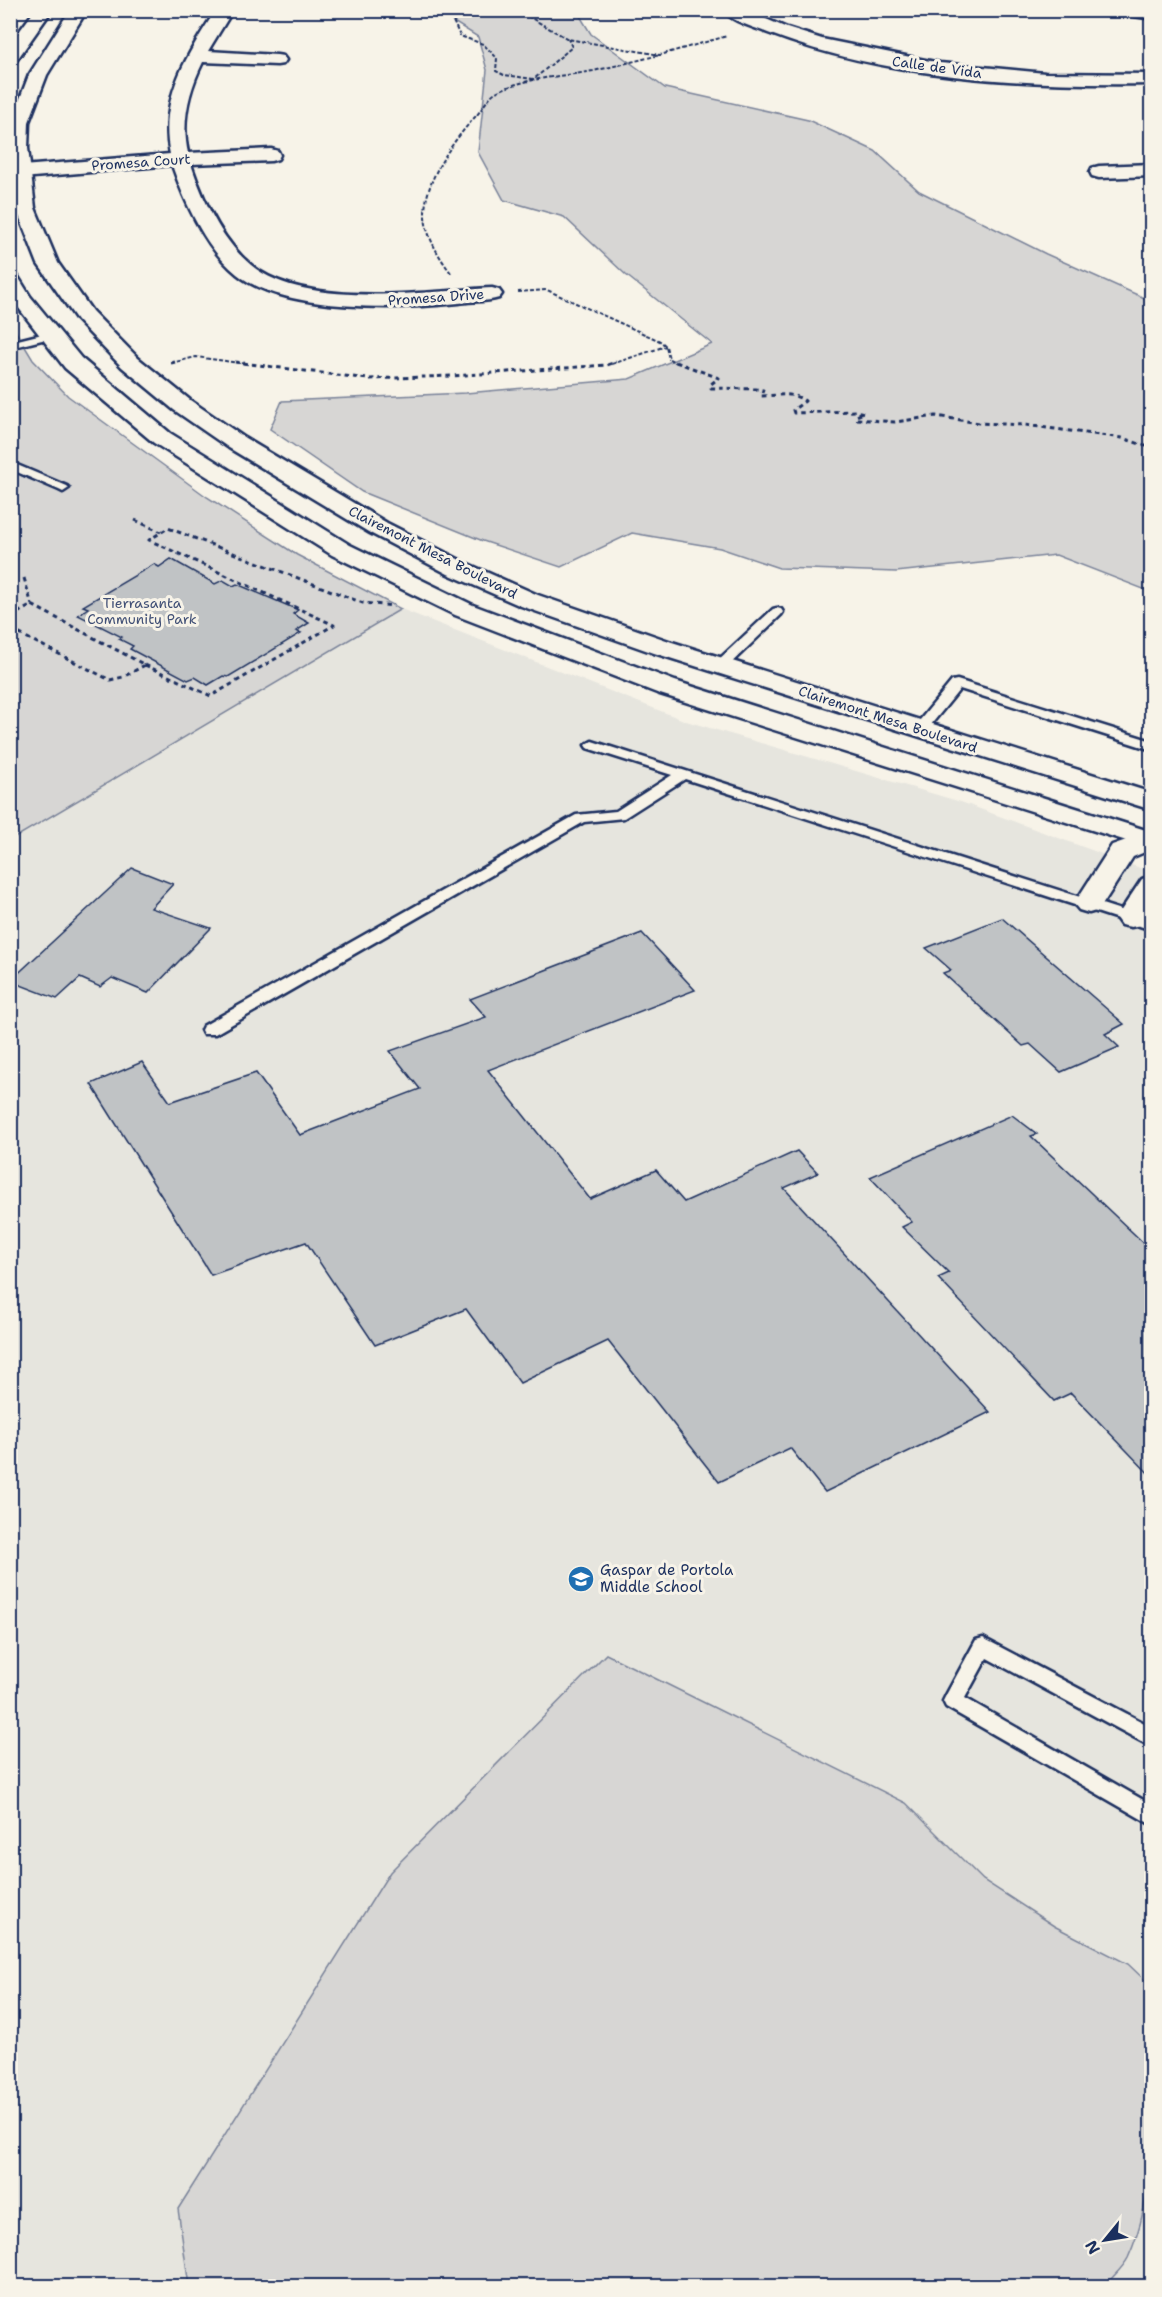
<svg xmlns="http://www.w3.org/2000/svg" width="1162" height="2297" viewBox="0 0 1162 2297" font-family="'Shantell Sans',sans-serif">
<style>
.built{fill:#e6e5de}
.green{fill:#d7d6d4;stroke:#798299;stroke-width:1.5}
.building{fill:#c0c3c5;stroke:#1b2f5e;stroke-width:1.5}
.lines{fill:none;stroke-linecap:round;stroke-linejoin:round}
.lane-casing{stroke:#1b2f5e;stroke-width:5}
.street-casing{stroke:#1b2f5e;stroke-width:5}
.secondary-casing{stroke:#1b2f5e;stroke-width:5}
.path-far1{stroke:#1b2f5e;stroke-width:2;stroke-dasharray:4 2;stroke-linecap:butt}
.path{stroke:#1b2f5e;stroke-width:3;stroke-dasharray:4.5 4;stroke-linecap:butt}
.lane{fill:#f7f3e8;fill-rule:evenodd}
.street{fill:#f7f3e8;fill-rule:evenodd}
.secondary{fill:#f7f3e8;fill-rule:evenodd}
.labels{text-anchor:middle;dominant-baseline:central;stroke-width:6;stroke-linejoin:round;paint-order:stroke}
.far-street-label{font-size:14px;fill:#1b2f5e;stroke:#f7f3e8}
.far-park-label{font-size:14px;fill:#415076;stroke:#f7f3e8}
.poi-label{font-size:15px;fill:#1b2f5e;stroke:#f7f3e8;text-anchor:start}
</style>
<rect width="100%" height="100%" fill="#f7f3e8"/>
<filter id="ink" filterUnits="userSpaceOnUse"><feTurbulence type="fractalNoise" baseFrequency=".0167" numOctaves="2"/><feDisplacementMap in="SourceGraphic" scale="12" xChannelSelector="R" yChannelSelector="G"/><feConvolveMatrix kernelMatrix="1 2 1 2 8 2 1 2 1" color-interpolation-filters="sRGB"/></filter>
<g filter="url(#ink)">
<path class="built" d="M401,609L686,721L961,802L1151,872V2286H11L10,840Z"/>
<path class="green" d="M436,11H577L591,34L665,88L808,120L875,151L919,191L1046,254L1151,301V592L1056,555L896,572L779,568L720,548L632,533L561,567L483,541L362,492L270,429L282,401L466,393L629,379L712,344L626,275L564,217L504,200L478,152L487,70L478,37Z
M10,322L33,360L68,396L207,497L297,555L401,609L11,840Z
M606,1654L906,1803L983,1880L1054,1926L1128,1964L1151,1986C1152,2066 1162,2186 1128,2258C1123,2268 1112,2277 1105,2286H189L178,2209L390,1872Z"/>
<path class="building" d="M171,559L215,584L223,580L233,586L237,584L298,610L293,614L309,623L296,631L301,633L228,677L223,676L208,685L195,677L188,680L130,649L133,646L119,639L122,637L78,615L88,608L83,606L154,564L159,567Z
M132,868L173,884L151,908L211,928L148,993L112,978L100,987L80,978L57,999L10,981Z
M1002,918L1124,1024L1105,1034L1119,1047L1061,1072L1030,1044L1023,1046L943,973L951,970L926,948Z
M642,933L695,990L488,1070L590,1199L656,1170L684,1202L797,1151L818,1173L784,1188L990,1412L825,1492L790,1448L719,1482L608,1341L520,1383L466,1309L375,1345L306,1242L211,1275L91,1084L142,1062L170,1102L256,1073L300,1135L420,1089L390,1051L486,1017L470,999Z
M1012,1115L1037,1134L1031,1136L1152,1251V1477L1071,1393L1054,1401L938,1278L949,1273L902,1227L912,1222L870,1177Z"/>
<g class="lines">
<defs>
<path id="lane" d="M50,332L55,335L54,337L10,348V342Z
M10,462L67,486L69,488L63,492L59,490L10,469Z
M777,608L781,609L783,612L781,615L726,668H716L714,665L716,662L773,609Z
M957,680L1152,741V750L960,689L925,732H915L913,729L915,726L952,681Z
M592,741L1152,920V930L685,779L624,818L584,822L215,1034H203L201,1030L203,1026L576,815L616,811L672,775L587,748L585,745Z
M983,1638L1152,1727V1747L987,1658L965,1698L1152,1805V1825L946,1707L943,1701L946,1695L976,1640Z"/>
<path id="street" d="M216,10H233L208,51L277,55L283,56L286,60L283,64L277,65L203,62C189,90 181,122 188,153L271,149L278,151L280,155L278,159L271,161L191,164C203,200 221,240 251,265C305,310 427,291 492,288L499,290L502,294L499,298C486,302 472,301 459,303C400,309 284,313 237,274C205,248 185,203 172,165L10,179V167L170,154C158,100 188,53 216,10Z
M723,10H745L787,28L822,39L940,63L1045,73L1152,74V84C1024,86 888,79 768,33C754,27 732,22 723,10Z
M1120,10H1152V19L1122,14Z
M1152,164V176L1099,178L1092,176L1090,172L1092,168L1099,166Z
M1152,831V849L1133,857L1099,910L1089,913L1079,910L1074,904L1112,845Z
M1152,876C1152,897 1153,907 1141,925L1131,927L1121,925L1116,918L1142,879Z"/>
<path id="secondary" d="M35,10H52L16,61L10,62V44Z
M70,10H87L47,75L29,122L28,148L35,208L58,263L92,311L138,358L190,400L245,438L387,523L466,563L538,595L672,642L1152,793V810L654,653L521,606L448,574L370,533L229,448L174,410L122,367L77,320L38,264L16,208L10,156L11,122L29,75Z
M10,273L17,275L30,296L81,358L170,433L350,545L473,605L675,681L1152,832V849L657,693L455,615L332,555L154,443L65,368L11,298Z"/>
</defs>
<use href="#lane" class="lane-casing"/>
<use href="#street" class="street-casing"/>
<use href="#secondary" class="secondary-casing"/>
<path class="path-far1" d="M440,10L452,19L460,36L483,44L497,58L496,71L504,75L534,79L572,47L568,39
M517,10L568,39L660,55L727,36
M451,273C439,257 426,236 425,216C424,180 453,141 476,116C482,110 489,95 496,92C527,77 561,77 593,71C616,66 638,60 660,55
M518,292L547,290L660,341L666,346L669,359L679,364
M171,363L196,357L247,364
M612,364L666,346"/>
<path class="path" d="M235,362L368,379L452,376L607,365L616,362
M676,362L719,378L711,384V388L756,389L763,390L761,396C777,396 791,391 805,401L793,410L794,413L855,411L864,413L856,416L857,419L895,422L936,416L979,423L1025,425L1122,438L1152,448
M171,363L175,362
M135,520L161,532
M24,578L32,605
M10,617L32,605L145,665L123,677L110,680L10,629
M145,665L211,696L334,625L149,540L168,528L363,603L394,606"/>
<use href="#lane" class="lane"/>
<use href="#street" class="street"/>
<use href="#secondary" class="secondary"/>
</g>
</g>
<defs>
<symbol id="school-disc" viewBox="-11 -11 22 22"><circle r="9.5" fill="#1f6fb2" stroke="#f7f3e8"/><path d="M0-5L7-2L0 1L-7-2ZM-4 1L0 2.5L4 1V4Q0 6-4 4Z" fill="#fff"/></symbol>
</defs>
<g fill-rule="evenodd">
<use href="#school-disc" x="566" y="1564" width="30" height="30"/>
</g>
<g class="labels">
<g class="far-street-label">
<text transform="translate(937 67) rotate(8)">Calle de Vida</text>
<text transform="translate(141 162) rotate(-4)">Promesa Court</text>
<text transform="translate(436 297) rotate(-4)">Promesa Drive</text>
<text transform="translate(433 552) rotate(27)">Clairemont Mesa Boulevard</text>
<text transform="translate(888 719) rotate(18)">Clairemont Mesa Boulevard</text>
</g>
<g class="far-park-label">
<text x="142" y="603">Tierrasanta<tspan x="142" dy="16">Community Park</tspan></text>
</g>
<g class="poi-label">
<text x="600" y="1570">Gaspar de Portola<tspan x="600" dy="17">Middle School</tspan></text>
</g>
</g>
<rect width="1162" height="2297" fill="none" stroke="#f7f3e8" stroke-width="36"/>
<rect x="18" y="18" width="1126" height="2261" fill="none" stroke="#1b2f5e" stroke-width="2" filter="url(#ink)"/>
<g transform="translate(1105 2240) rotate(240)" stroke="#f7f3e8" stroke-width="4.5" paint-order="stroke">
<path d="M0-4.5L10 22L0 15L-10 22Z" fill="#1b2f5e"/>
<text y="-9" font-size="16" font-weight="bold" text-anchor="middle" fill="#1b2f5e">N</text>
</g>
</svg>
